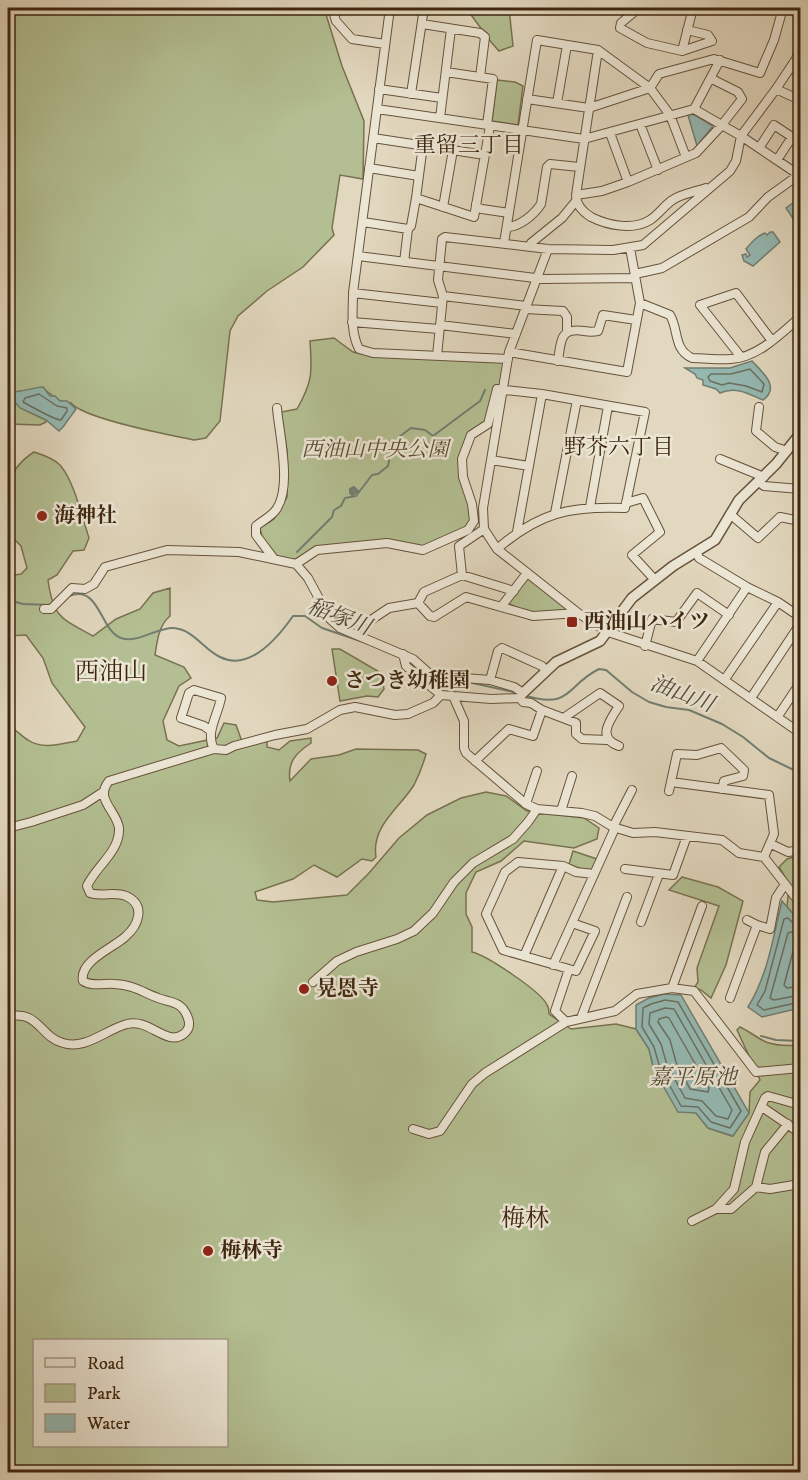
<svg xmlns="http://www.w3.org/2000/svg" width="808" height="1480" viewBox="0 0 808 1480" font-family="'IM FELL DW Pica','Noto Serif JP',serif">
<style>
.green{fill:#b3bf92;stroke:#787250;stroke-width:1.5;fill-rule:evenodd}
.water{fill:#95b9b3;stroke:#727e71;stroke-width:1.5}
.lines{fill:none;stroke-linecap:round;stroke-linejoin:round}
.shore{stroke:#6a7060;stroke-width:1.5}
.stream{stroke:#727e71;stroke-width:2}
.minor-casing{stroke:#67523a;stroke-width:10}
.tertiary-casing{stroke:#67523a;stroke-width:12}
.minor{stroke:#ece6d5;stroke-width:8}
.tertiary{stroke:#ece6d5;stroke-width:9}
.poi-dot{fill:#8f2418;stroke:#ece6d5;stroke-width:2}
.labels{text-anchor:middle;dominant-baseline:central;stroke-width:5;stroke-linejoin:round;paint-order:stroke}
.park-label{font-size:21px;font-style:italic;fill:#5b4c2f;stroke:#ece6d5}
.poi-label{font-size:21px;font-weight:bold;fill:#3e260e;stroke:#ece6d5;text-anchor:start}
.neighbourhood-label{font-size:22px;fill:#3e260e;stroke:#ece6d5}
.water-label{font-size:22px;font-style:italic;fill:#544b37;stroke:#ece6d5}
.quarter-label{font-size:24px;fill:#3e260e;stroke:#ece6d5}
</style>
<rect width="100%" height="100%" fill="#e2d8bf"/>
<filter id="stains"><feTurbulence type="fractalNoise" baseFrequency=".00333" numOctaves="4"/><feColorMatrix values="0 0 0 0 .2 0 0 0 0 .09 0 0 0 0 .02 0 0 0 .5 -.17"/></filter>
<radialGradient id="worn" r=".72"><stop offset=".6" stop-color="#630" stop-opacity="0"/><stop offset="1" stop-color="#630" stop-opacity=".3"/></radialGradient>
<path class="green" d="M8,8H324L342,66L364,121L363,179L340,175L332,228L334,235L303,267L267,291L238,316L230,331L220,421L206,438L194,440C170,435 84,419 71,403L60,401L45,390L8,392Z
M466,8H509L513,46L499,51L491,42Z
M497,80L515,82L523,86L518,125L492,121Z
M334,338L353,352L372,356L507,362L488,424L471,435L462,459L474,521L468,530L423,550L387,543L317,550L296,564L281,561L262,537L260,528L274,519L287,497V451L281,412L297,409C313,381 312,372 310,341Z
M12,400L25,410L46,420V422L40,425L8,424V402Z
M34,452C43,455 53,458 60,465C74,481 82,517 89,538L84,550L73,551L57,575L48,580C53,618 62,619 93,636L116,619L140,609L153,593L170,588V616C159,625 157,641 155,655L184,667L191,678L179,686L163,721L167,740L179,746L217,738L224,723L236,725L244,747L267,741V747L279,750L290,741L311,738V743C296,753 287,762 290,781L311,759L339,755L356,749L418,750L426,754C423,765 419,775 414,785C399,809 371,826 376,857L372,861L362,859L337,877L314,865L293,879L255,892L257,900L273,902L347,895L369,873L399,838L427,815L461,798L486,792L506,796L527,811L584,818L599,828L597,839L574,848L524,841L501,861L476,872L466,893V914L472,927V952C486,955 542,992 547,1005C549,1008 549,1011 549,1014L571,1029L616,1024L636,1029L649,1049L654,1070L696,1113L708,1128L732,1136L749,1113L750,1092L760,1080L737,1030L740,1027C749,1031 757,1038 766,1042C777,1046 789,1046 800,1045V1316L796,1317V1330L800,1328V1472H8V726C16,729 21,736 28,740C43,750 60,744 77,741L85,727L52,683L43,658L26,635L8,636V576L21,574L27,568L21,546L8,533C8,498 1,473 34,452ZM34,1340H226V1446H34Z
M527,578L567,609V610L532,614L507,603Z
M332,649H340L381,673L384,689L378,697L367,696L340,701Z
M573,851L597,859L590,873L569,864Z
M800,855V922L787,907L789,884L779,867L787,859Z
M682,877L718,887L743,901L726,965L711,998L701,990L694,988L698,982L697,968L719,906L669,890Z"/>
<path class="water" d="M693,114L713,126L697,146L688,115Z
M800,198V225L798,226L786,208Z
M770,232H773L780,242L753,266L744,261L742,255L746,254L747,257L750,255L746,249C752,242 757,236 765,233L767,235Z
M752,361C762,372 781,387 763,400C749,394 736,386 720,393L716,389L703,385V380L697,378L695,374L685,368H730Z
M43,387L50,396H55L60,401H67L76,409L63,427L59,431L46,420L20,408L14,401L8,402V392C20,393 30,388 43,387Z
M782,901L800,922V1008L762,1017L748,1007C768,975 773,937 782,901Z
M664,994L681,995L749,1113L733,1136L708,1128L696,1113L678,1112L654,1070L649,1049L636,1029V1005L649,998Z"/>
<g class="lines">
<path class="shore" d="M750,369L764,384L762,392L746,386L729,383L722,385L710,381L708,377L711,374H731Z
M39,394L57,406L67,408V411L61,420C54,420 31,406 23,402L25,398Z
M800,926L795,925L788,918L784,919L765,991L757,1005L764,1010L800,1002
M800,933L791,932L788,933L770,998L774,1000L800,995
M800,942L795,944L784,985L787,988L800,986
M665,1000L678,1002L741,1111L730,1128L711,1122L698,1107L681,1106L660,1068L654,1047L642,1027L643,1008L651,1004Z
M665,1008L674,1009L732,1110L728,1119L716,1116L702,1101L685,1098L667,1065L661,1044L649,1024L650,1013Z
M666,1017L669,1018L709,1088L708,1092L690,1089L676,1062L670,1040L658,1022L659,1019Z"/>
<path class="stream" d="M353,492H355L353,493L351,491L354,489L356,492L354,494H351L350,491L354,489L357,493
M353,496L350,493V489L354,487L358,491
M297,552L332,517L334,510L341,506L345,498L356,496L372,475L378,474L388,466L391,450L395,447L399,437L411,428L425,430L433,436L480,401L485,390
M69,596C100,584 100,631 121,638C137,644 157,627 174,628C194,630 203,649 220,657C250,672 279,636 293,616H305L322,628L369,644
M8,600L23,604L51,605
M406,662L418,669L430,681L442,684L468,682L518,693
M526,696C573,709 566,685 599,669L606,670L632,692L649,702L666,707L689,710L722,724L743,737L769,758L800,773
M761,1036L776,1040L800,1041"/>
<defs>
<path id="minor" d="M332,8L336,21L352,39L385,44
M390,8L353,293C353,311 350,331 359,349L373,353L508,359
M408,8L423,10
M639,8L621,23L620,28L647,43L682,51L712,41L708,35L687,30
M422,24L480,33L485,37L480,77
M682,51L693,8
M446,72L493,79L487,125
M379,89L442,98
M776,89L800,100
M411,94L424,8
M527,99L589,108L650,88L659,74L714,59L760,73L774,40L783,8
M557,103L567,45
M377,109L584,139L694,109L741,136L799,175
M694,109L720,60
M440,118L451,29
M640,124L658,170
M610,133L628,182
M373,138L485,155
M423,145L416,198L474,217L490,126
M759,148L774,125L792,137L777,160
M369,168L419,176
M706,188C695,192 680,194 671,201C663,207 658,215 650,220C633,231 607,225 591,217C583,212 576,205 576,195L602,191L628,182L696,153L721,126L742,99L738,92L712,79
M576,195L598,50
M476,204L478,208L482,209L509,213
M443,207L453,150
M363,222L408,229L411,226L416,198
M507,227C519,227 534,215 541,204L547,167L550,164L579,167
M504,243L537,40L598,50L650,88L670,115L686,157
M530,247L531,243L562,218L576,201
M548,249L509,352L483,508L484,529L497,549L578,613L608,632L697,661L800,733
M358,256L543,279L635,278
M404,262L408,229
M635,274L662,268L749,217L768,197L800,174
M353,293L442,303
M443,296L526,306
M640,303L670,315C679,330 673,349 692,358C705,358 718,360 731,359C757,358 782,333 800,317
M525,309L563,311L567,317V332
M352,322L439,329
M440,325L516,334
M509,352L627,372L640,303L630,248
M437,356L443,296L438,280L442,239L445,237L548,249L613,250L643,245L730,171L736,161L741,136L776,89L796,59L800,49
M741,357L700,305L736,293L772,341
M558,361C561,342 559,327 584,331C590,332 593,332 598,331L603,315L636,320
M759,407L756,431L775,447L787,451
M720,459L764,477
M491,460L529,466
M759,482L764,486L800,489
M626,503L643,498L660,532L632,555L655,580
M590,507L608,406
M555,513L577,400
M730,514L758,538L780,517L800,521
M517,532L542,394
M697,553L699,558L747,587L778,602L800,617
M274,559L256,535V526C262,521 270,517 275,511C293,489 279,434 277,408
M296,564L317,550L387,543L423,550L468,530L474,521L472,504L463,477L462,459L471,435L488,424L497,389L542,394L645,412L625,508C570,506 540,512 497,549
M462,575L459,546L484,529
M418,603L424,592L462,575L514,591
M501,607L527,573
M44,609H51L72,588L85,589L94,584L105,567L167,550L239,552L296,564L308,578L330,619L340,628L413,659L432,676L443,680L464,678L490,680L514,687L523,693L520,698
M340,628L347,622L371,620L389,608L418,603L430,616L434,617L466,597L533,616L578,613
M645,646L652,619L676,622L697,593L729,615
M403,654L406,666L441,695L491,699L520,698L523,702L531,703L542,710L576,723V734L582,739L607,740
M697,661L747,587
M725,679L778,602
M490,680L498,651L502,648L542,666L546,670
M453,696L464,721V748L466,753L526,804L537,809L582,813L595,816L613,827L633,833L655,832L722,840L739,853L764,857L774,834L769,795L671,782
M751,698L800,624
M778,716L800,683
M565,717L600,693L619,706C610,720 596,738 619,746
M211,731L204,726L181,718L189,693L194,690L221,698C218,715 205,733 214,749L226,750L234,746L275,735L307,729L340,710L355,707L395,715L408,714L433,703L441,695
M475,761L509,729L533,736L542,710
M669,791L677,754L697,755L721,748L744,770L743,776L724,781L722,789
M526,804L537,771
M561,811L572,776
M613,827L632,790
M8,828L31,822L83,805L103,792
M771,844L788,852L800,850
M625,869L673,875L687,836
M785,884L800,903
M747,920L757,925
M641,922L659,874
M572,923L595,931L576,971L503,950L486,914L505,872L518,862L563,866L576,872L594,874
M524,956L563,866
M553,965L615,828
M569,969L555,1011L566,1022L615,1011L637,994L672,988L694,991L756,1072L800,1068
M313,982L337,961L356,952L397,939L414,931L433,913L454,882L473,863L513,839L528,822L537,809
M672,988L702,906
M730,998L757,925L770,929L776,898L785,884L764,857
M8,1017C38,1009 40,1037 63,1043C86,1050 105,1030 127,1024C144,1020 155,1033 170,1037C180,1039 190,1032 189,1022C188,1016 184,1009 180,1006C174,1001 165,1001 158,998C142,992 134,985 115,984C105,983 92,987 83,981C79,961 113,948 125,937C139,925 146,905 126,896C114,891 102,897 90,893L87,886C96,866 120,852 119,828C117,811 94,799 109,781L214,749
M581,1018L627,897
M762,1107L800,1133
M413,1129L429,1134L440,1131L472,1084L485,1073L566,1022
M756,1187L765,1152L788,1124
M716,1209H731L756,1187L770,1189L800,1184
M692,1221L716,1209L734,1189L745,1142L765,1098L768,1096L800,1105"/>
<path id="tertiary" d="M523,693L556,662L600,641L632,598L673,566L715,540L739,500L776,464L800,434"/>
</defs>
<use href="#minor" class="minor-casing"/>
<use href="#tertiary" class="tertiary-casing"/>
<use href="#minor" class="minor"/>
<use href="#tertiary" class="tertiary"/>
</g>
<g class="poi-dot">
<circle cx="42" cy="516" r="6"/>
<rect x="566" y="616" width="12" height="12" rx="3"/>
<circle cx="332" cy="681" r="6"/>
<circle cx="304" cy="989" r="6"/>
<circle cx="208" cy="1251" r="6"/>
</g>
<g class="labels">
<g class="park-label">
<text x="375" y="450">西油山中央公園</text>
</g>
<g class="poi-label">
<text x="54" y="516">海神社</text>
<text x="584" y="622">西油山ハイツ</text>
<text x="344" y="681">さつき幼稚園</text>
<text x="316" y="989">晃恩寺</text>
<text x="220" y="1251">梅林寺</text>
</g>
<g class="neighbourhood-label">
<text x="469" y="145">重留三丁目</text>
<text x="619" y="447">野芥六丁目</text>
</g>
<g class="water-label">
<text transform="translate(339 617) rotate(21)">稲塚川</text>
<text transform="translate(682 694) rotate(21)">油山川</text>
<text x="693" y="1077">嘉平原池</text>
</g>
<g class="quarter-label">
<text x="111" y="672">西油山</text>
<text x="525" y="1219">梅林</text>
</g>
</g>
<rect width="808" height="1480" fill="none" stroke="#e2d8bf" stroke-width="30"/>
<rect x="9" y="9" width="790" height="1462" fill="none" stroke="#3e260e" stroke-width="3"/>
<rect x="15" y="15" width="778" height="1450" fill="none" stroke="#3e260e" stroke-width="1.5"/>
<rect x="33" y="1339" width="195" height="108" fill="#ece6d5" stroke="#a69985" stroke-width="1.5"/>
<rect x="45" y="1358" width="30" height="9" fill="#ece6d5" stroke="#a69985" stroke-width="1.5"/>
<text x="87" y="1369" font-size="18" fill="#3e260e">Road</text>
<rect x="45" y="1384" width="30" height="18" fill="#b3bf92" stroke="#a69985" stroke-width="1.5"/>
<text x="87" y="1399" font-size="18" fill="#3e260e">Park</text>
<rect x="45" y="1414" width="30" height="18" fill="#95b9b3" stroke="#a69985" stroke-width="1.5"/>
<text x="87" y="1429" font-size="18" fill="#3e260e">Water</text>
<rect width="100%" height="100%" filter="url(#stains)"/>
<rect width="100%" height="100%" fill="url(#worn)"/>
</svg>
